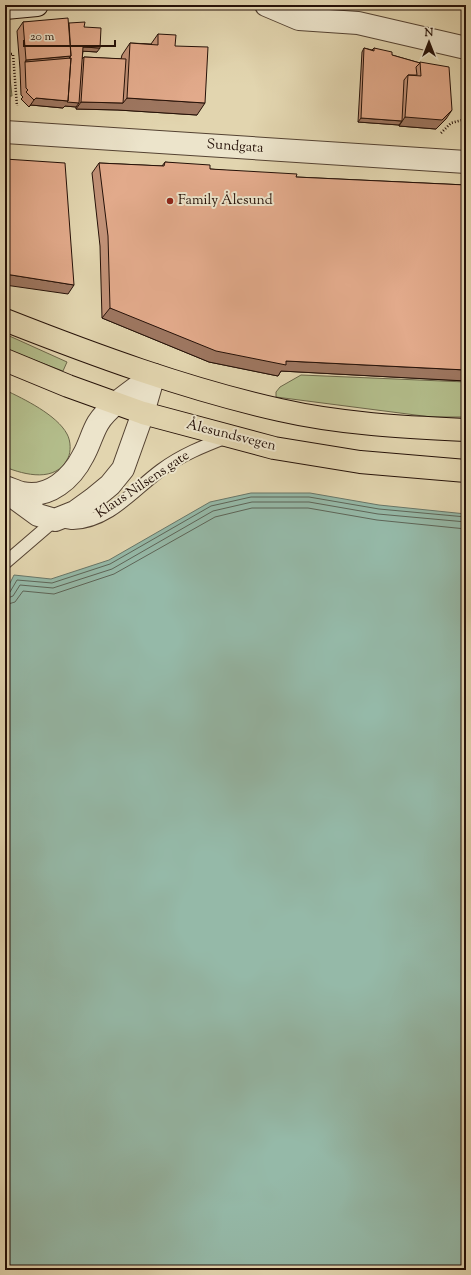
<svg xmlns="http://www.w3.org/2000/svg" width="471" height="1275" viewBox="0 0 471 1275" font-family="'Sorts Mill Goudy',serif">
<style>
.green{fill:#b3bd8b;stroke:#6c674a}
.water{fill:#95b9a8;stroke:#687668}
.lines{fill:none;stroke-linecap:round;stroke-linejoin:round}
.shore{stroke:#5d6558;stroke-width:1}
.service-casing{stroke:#544232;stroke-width:14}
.minor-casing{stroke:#544232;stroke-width:24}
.secondary-casing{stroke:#251108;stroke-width:24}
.trunk-casing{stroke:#251108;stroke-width:24}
.path{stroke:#251108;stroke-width:2.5;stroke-dasharray:1 2;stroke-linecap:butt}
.service{stroke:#ece4cb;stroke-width:12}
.minor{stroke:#ece4cb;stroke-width:22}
.secondary{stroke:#ece4cb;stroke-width:22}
.trunk{stroke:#e2d5af;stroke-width:22}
.wall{fill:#c29278;stroke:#251108}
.shaded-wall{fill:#9e7761;stroke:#251108}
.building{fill:#e2aa8b;stroke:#251108}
.poi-dot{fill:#8f2418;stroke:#ece4cb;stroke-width:1.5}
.labels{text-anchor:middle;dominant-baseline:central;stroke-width:4;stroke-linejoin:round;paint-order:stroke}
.street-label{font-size:14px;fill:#251108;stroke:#ece4cb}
.poi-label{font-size:14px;fill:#251108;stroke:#ece4cb;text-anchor:start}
</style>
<rect width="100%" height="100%" fill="#e2d5af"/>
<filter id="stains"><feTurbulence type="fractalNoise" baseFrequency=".005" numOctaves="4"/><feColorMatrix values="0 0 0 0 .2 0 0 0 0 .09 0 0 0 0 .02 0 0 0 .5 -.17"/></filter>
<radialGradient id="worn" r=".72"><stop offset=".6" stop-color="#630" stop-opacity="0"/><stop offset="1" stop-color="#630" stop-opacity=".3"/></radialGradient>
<path class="green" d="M5,33L12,96H5Z
M5,334L67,362L63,371L5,349Z
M301,375L466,382V417H431L276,397V392L280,387Z
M5,390C24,399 57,415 67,434C71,441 71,452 68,458C56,483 25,475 5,467Z"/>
<path class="water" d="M251,493H310L379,505L466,514V1270H5V593L14,575L51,579L109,560L210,502Z"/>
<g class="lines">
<path class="shore" d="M5,594L10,592L17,580L52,583L110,564L211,506L251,497H309L379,509L466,517
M5,599L13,596L20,585L53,588L112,569L213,511L252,502H309L378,514L466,522
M5,605L15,602L23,591L54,594L114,574L215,517L252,508H308L377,520L466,529"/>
<defs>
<path id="service" d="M5,563L55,520C60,520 67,523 73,523C109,522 135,489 161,470C181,455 204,446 227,437"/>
<path id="minor" d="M266,5L299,19L358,23L466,48
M5,132L466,162
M5,487C11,489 17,492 22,493C49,499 72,478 83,456C89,446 92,433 98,423C108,406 138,387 154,375
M5,491L38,515L55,520L75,512L93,499L110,485L123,469L143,413L154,375"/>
<path id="secondary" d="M5,8L37,5"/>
<path id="trunk" d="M5,320C94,355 186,389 280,410C341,424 404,427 466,430
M5,360L68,386L143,413L274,448L360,462L466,471"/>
</defs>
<use href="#service" class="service-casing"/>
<use href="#minor" class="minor-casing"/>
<use href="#secondary" class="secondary-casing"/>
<use href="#trunk" class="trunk-casing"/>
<path class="path" d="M5,54H13L17,106
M441,133L451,123L466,119"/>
<use href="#service" class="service"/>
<use href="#minor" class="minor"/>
<use href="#secondary" class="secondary"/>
<use href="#trunk" class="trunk"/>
</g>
<path class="wall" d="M23,22L68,23L84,27L97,52L83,51L82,59L84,57L121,59L122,55L130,43L151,44L158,34L175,46L197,115L118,110L76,109V107L65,106L63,108L31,105L29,107L21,99L23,97L21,95L20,69L17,31Z
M364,48L372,50L374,48L392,55L420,63V62L446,119L436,129L399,126V125L358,122L362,52Z
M165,162L210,169L296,177L466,185V381L281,371L278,376L209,362L102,318L100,246L92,173L99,163L162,166Z"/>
<path class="shaded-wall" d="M83,47L100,48L97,52L80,51Z
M71,56L65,65L25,62L26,60Z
M36,98L68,101L79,103L76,107L65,106L63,108L31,105L29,107L34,100Z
M127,98L205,103L197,115L118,110L76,109L81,102L123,103Z
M452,110L446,119L436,129L399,126L405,117Z
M361,118L402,121L399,125L358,122Z
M5,274L74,285L68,294L5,285Z
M110,308L286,361L466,370V381L281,371L278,376L209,362L102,318Z"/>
<path class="building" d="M68,18L71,56L26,60L23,22Z
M85,22L84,27L101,28L100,48L83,47L79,103L67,102L68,101L71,58H69L71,56L69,23Z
M158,34L176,35L175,46L208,47L205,103L127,98L130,43L158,45Z
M364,48L374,51V48L392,52V55L420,63L416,67L417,75H408L404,80L402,121L361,118Z
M84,57L126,59L123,103L81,102Z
M71,58L68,101L36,98L34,100L26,92L28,90L26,88L25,62Z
M420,62L449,67L452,110L442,120L405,117L408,75L421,76Z
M5,159L65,163L74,285L5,274Z
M165,162L210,165V169L297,174L296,177L466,185V370L286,361V365L216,351L110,308L108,236L99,163L164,166Z"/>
<circle class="poi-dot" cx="170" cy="201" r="4"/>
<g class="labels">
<g class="street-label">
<text transform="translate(235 147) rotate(4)">Sundgata</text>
<text transform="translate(231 436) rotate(14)">Ålesundsvegen</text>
<text transform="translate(143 485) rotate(-34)">Klaus Nilsens gate</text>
</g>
<g class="poi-label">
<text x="178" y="201">Family Ålesund</text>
</g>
</g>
<rect width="471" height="1275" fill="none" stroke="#e2d5af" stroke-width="20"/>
<rect x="6" y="6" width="459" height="1263" fill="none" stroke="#251108" stroke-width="2"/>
<rect x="10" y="10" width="451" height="1255" fill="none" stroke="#251108"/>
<g transform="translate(429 42)" stroke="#ece4cb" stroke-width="3" paint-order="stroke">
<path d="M0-3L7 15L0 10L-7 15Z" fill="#251108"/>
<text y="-6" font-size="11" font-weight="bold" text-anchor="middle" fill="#251108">N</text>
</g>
<path d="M24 40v6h91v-6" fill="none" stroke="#251108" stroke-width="2"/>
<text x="30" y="40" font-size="12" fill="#251108" stroke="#ece4cb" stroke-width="3" paint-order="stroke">20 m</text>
<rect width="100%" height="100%" filter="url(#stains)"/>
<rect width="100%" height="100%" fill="url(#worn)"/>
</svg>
